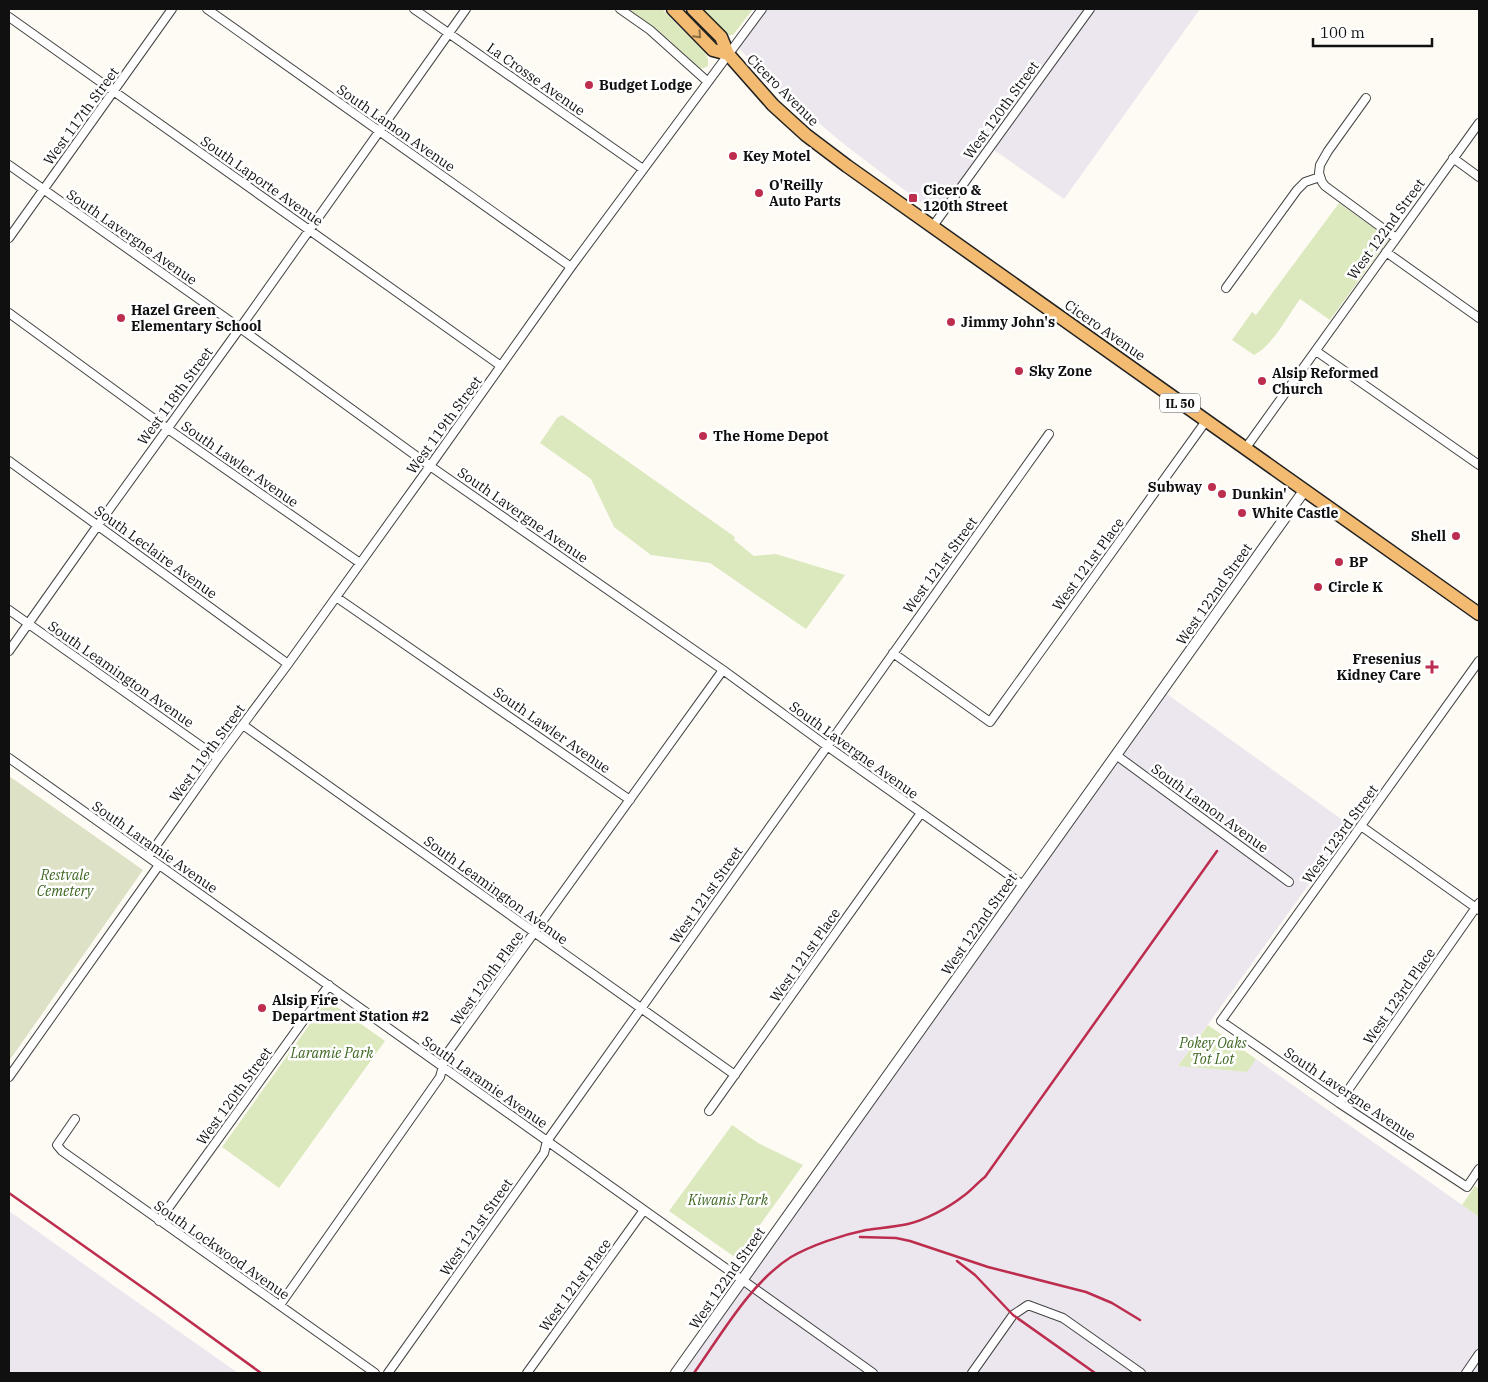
<svg xmlns="http://www.w3.org/2000/svg" width="1488" height="1382" viewBox="0 0 1488 1382" font-family="'IBM Plex Serif',serif">
<style>
.industrial{fill:#ece6ee}
.green{fill:#dce9be}
.cemetery{fill:#dde1c5}
.lines{fill:none;stroke-linecap:round;stroke-linejoin:round}
.minor-casing{stroke:#434343;stroke-width:10}
.tertiary-casing{stroke:#434343;stroke-width:12}
.primary-casing{stroke:#212121;stroke-width:15}
.minor{stroke:#fff;stroke-width:8}
.tertiary{stroke:#fff;stroke-width:10}
.primary{stroke:#f2bb71;stroke-width:12}
.rail{stroke:#bc2d4e;stroke-width:2.5}
.oneway{stroke:#8c6e45}
.poi-dot{fill:#bc2d4e;stroke:#fff;stroke-width:2}
.labels{text-anchor:middle;dominant-baseline:central;stroke-width:5;stroke-linejoin:round;paint-order:stroke}
.shield{fill:#fff;stroke:#585858;stroke-width:1}
.shield-label{font-size:12px;font-weight:bold;fill:#101010}
.street-label{font-size:14px;fill:#101010;stroke:#fff}
.poi-label{font-size:14px;font-weight:bold;fill:#101010;stroke:#fff;text-anchor:start}
.park-label{font-size:14px;font-style:italic;fill:#3d6722;stroke:#fff}
</style>
<rect width="100%" height="100%" fill="#fefbf4"/>
<path class="industrial" d="M768,9H1200L1064,199L994,150L944,220L845,145L770,82L739,48Z
M1167,694L1351,826L1178,1066L1246,1072L1256,1059L1479,1217V1373H683Z
M9,1211L120,1290L238,1373H9Z"/>
<path class="green" d="M627,9H662L705,53L708,59V66L704,68L699,69L693,65L669,40Z
M700,9H753L733,35H727Z
M1339,203L1389,239L1330,320L1300,299C1287,317 1273,345 1254,355L1232,340L1252,312L1256,315Z
M562,415L735,537L734,540L754,556L776,554L845,575L806,629L710,563L651,555L614,527L591,479L540,443L557,418Z
M327,1000L385,1041L279,1188L222,1147Z
M1208,1025L1256,1059L1247,1072L1178,1066Z
M732,1125L758,1143L803,1165L736,1258L669,1211Z
M1475,1186L1479,1189V1217L1462,1205Z"/>
<path class="cemetery" d="M9,776L143,870L9,1061Z"/>
<g class="lines">
<defs>
<path id="minor" d="M207,9L571,267
M414,9L643,169
M620,9L650,30L708,82
M9,17L501,366
M1366,98L1328,151L1320,165L1319,173L1322,182L1325,186L1396,238
M1453,158L1479,177
M9,165L240,328L430,466L723,670L827,746L1023,885
M933,226L1090,9
M9,238L172,9
M1386,252L1479,318
M1226,288L1297,190L1305,182L1320,177
M9,313L168,429L360,563
M1316,351L1479,465
M1245,449L1479,123
M9,461L288,664
M336,597L630,800
M9,610L218,758
M9,651L98,525L240,328L466,9
M893,653L990,722L1206,421
M1479,661L1221,1021L1339,1103L1467,1187L1479,1169
M243,725L735,1075
M1116,755L1289,882
M9,758L873,1373
M1361,826L1479,910
M148,857L218,758L288,664L430,466L571,267L762,9
M9,1077L159,865
M1339,1103L1479,903
M709,1111L921,813
M75,1119L57,1145L62,1151L375,1373
M159,1221L329,985
M280,1305L440,1077L446,1055L723,670
M388,1373L544,1153L547,1141L1049,434
M527,1373L644,1210
M972,1373L1013,1315L1028,1305L1063,1318L1141,1373
M1466,1373L1479,1354"/>
<path id="tertiary" d="M676,1373L1304,491"/>
<path id="primary" d="M673,9L713,50L728,54
M693,9L721,37L728,54L773,105L806,135L847,166L1479,614"/>
</defs>
<use href="#minor" class="minor-casing"/>
<use href="#tertiary" class="tertiary-casing"/>
<use href="#primary" class="primary-casing"/>
<use href="#minor" class="minor"/>
<use href="#tertiary" class="tertiary"/>
<use href="#primary" class="primary"/>
<path class="rail" d="M9,1193L156,1297L261,1373
M860,1237L896,1238L910,1241L988,1267L1086,1292L1112,1303L1140,1320
M957,1261L975,1275L1013,1315L1095,1373
M694,1373C721,1335 751,1282 791,1257C812,1245 842,1235 866,1230C880,1228 894,1227 908,1224C925,1220 948,1208 962,1197C970,1192 977,1183 985,1177L1217,851"/>
</g>
<defs><path id="oneway-chevron" d="M-2-3.5L2.5 0L-2 3.5" fill="none" stroke-width="1.6" stroke-linecap="round" stroke-linejoin="round" transform="scale(1.25)"/></defs>
<use class="oneway" href="#oneway-chevron" transform="translate(698 35) rotate(47)"/>
<g class="poi-dot">
<circle cx="589" cy="85" r="5"/>
<circle cx="733" cy="156" r="5"/>
<circle cx="759" cy="193" r="5"/>
<rect x="908" y="193" width="10" height="10" rx="2.5"/>
<circle cx="121" cy="318" r="5"/>
<circle cx="951" cy="322" r="5"/>
<circle cx="1019" cy="371" r="5"/>
<circle cx="1262" cy="381" r="5"/>
<circle cx="703" cy="436" r="5"/>
<circle cx="1212" cy="487" r="5"/>
<circle cx="1222" cy="494" r="5"/>
<circle cx="1242" cy="513" r="5"/>
<circle cx="1456" cy="536" r="5"/>
<circle cx="1339" cy="562" r="5"/>
<circle cx="1318" cy="587" r="5"/>
<path d="M1429.5 659.5h5v5h5v5h-5v5h-5v-5h-5v-5h5z"/>
<circle cx="262" cy="1008" r="5"/>
</g>
<g class="labels">
<rect class="shield" x="1160" y="393.5" width="40" height="19" rx="4"/>
<g class="shield-label">
<text x="1180" y="403">IL 50</text>
</g>
<g class="street-label">
<text transform="translate(536 79) rotate(35)">La Crosse Avenue</text>
<text transform="translate(783 90) rotate(45)">Cicero Avenue</text>
<text transform="translate(1001 110) rotate(-54)">West 120th Street</text>
<text transform="translate(81 116) rotate(-54)">West 117th Street</text>
<text transform="translate(396 128) rotate(35)">South Lamon Avenue</text>
<text transform="translate(262 181) rotate(35)">South Laporte Avenue</text>
<text transform="translate(1386 229) rotate(-54)">West 122nd Street</text>
<text transform="translate(132 237) rotate(35)">South Lavergne Avenue</text>
<text transform="translate(1105 330) rotate(35)">Cicero Avenue</text>
<text transform="translate(175 396) rotate(-54)">West 118th Street</text>
<text transform="translate(444 425) rotate(-54)">West 119th Street</text>
<text transform="translate(240 464) rotate(35)">South Lawler Avenue</text>
<text transform="translate(523 515) rotate(35)">South Lavergne Avenue</text>
<text transform="translate(156 552) rotate(36)">South Leclaire Avenue</text>
<text transform="translate(1088 564) rotate(-54)">West 121st Place</text>
<text transform="translate(940 565) rotate(-54)">West 121st Street</text>
<text transform="translate(1214 594) rotate(-55)">West 122nd Street</text>
<text transform="translate(121 674) rotate(35)">South Leamington Avenue</text>
<text transform="translate(552 730) rotate(35)">South Lawler Avenue</text>
<text transform="translate(854 750) rotate(36)">South Lavergne Avenue</text>
<text transform="translate(207 753) rotate(-54)">West 119th Street</text>
<text transform="translate(1210 808) rotate(36)">South Lamon Avenue</text>
<text transform="translate(1340 834) rotate(-54)">West 123rd Street</text>
<text transform="translate(155 847) rotate(35)">South Laramie Avenue</text>
<text transform="translate(496 890) rotate(36)">South Leamington Avenue</text>
<text transform="translate(706 895) rotate(-55)">West 121st Street</text>
<text transform="translate(979 924) rotate(-55)">West 122nd Street</text>
<text transform="translate(805 955) rotate(-55)">West 121st Place</text>
<text transform="translate(487 978) rotate(-54)">West 120th Place</text>
<text transform="translate(1399 996) rotate(-55)">West 123rd Place</text>
<text transform="translate(485 1082) rotate(35)">South Laramie Avenue</text>
<text transform="translate(1350 1094) rotate(34)">South Lavergne Avenue</text>
<text transform="translate(234 1096) rotate(-54)">West 120th Street</text>
<text transform="translate(476 1227) rotate(-55)">West 121st Street</text>
<text transform="translate(222 1250) rotate(35)">South Lockwood Avenue</text>
<text transform="translate(727 1278) rotate(-55)">West 122nd Street</text>
<text transform="translate(575 1285) rotate(-54)">West 121st Place</text>
</g>
<g class="poi-label">
<text x="599" y="85">Budget Lodge</text>
<text x="743" y="156">Key Motel</text>
<text x="769" y="185">O'Reilly<tspan x="769" dy="16">Auto Parts</tspan></text>
<text x="923" y="190">Cicero &amp;<tspan x="923" dy="16">120th Street</tspan></text>
<text x="131" y="310">Hazel Green<tspan x="131" dy="16">Elementary School</tspan></text>
<text x="961" y="322">Jimmy John's</text>
<text x="1029" y="371">Sky Zone</text>
<text x="1272" y="373">Alsip Reformed<tspan x="1272" dy="16">Church</tspan></text>
<text x="713" y="436">The Home Depot</text>
<text x="1202" y="487" text-anchor="end">Subway</text>
<text x="1232" y="494">Dunkin'</text>
<text x="1252" y="513">White Castle</text>
<text x="1446" y="536" text-anchor="end">Shell</text>
<text x="1349" y="562">BP</text>
<text x="1328" y="587">Circle K</text>
<text x="1421" y="659" text-anchor="end">Fresenius<tspan x="1421" dy="16">Kidney Care</tspan></text>
<text x="272" y="1000">Alsip Fire<tspan x="272" dy="16">Department Station #2</tspan></text>
</g>
<g class="park-label">
<text x="65" y="875">Restvale<tspan x="65" dy="16">Cemetery</tspan></text>
<text x="1213" y="1043">Pokey Oaks<tspan x="1213" dy="16">Tot Lot</tspan></text>
<text x="332" y="1053">Laramie Park</text>
<text x="728" y="1200">Kiwanis Park</text>
</g>
</g>
<rect width="1488" height="1382" fill="none" stroke="#101010" stroke-width="20"/>
<path d="M1313 38v8h119v-8" fill="none" stroke="#101010" stroke-width="2.5"/>
<text x="1320" y="38" font-size="15" fill="#101010" stroke="#ffffff" stroke-width="4" paint-order="stroke">100 m</text>
</svg>
